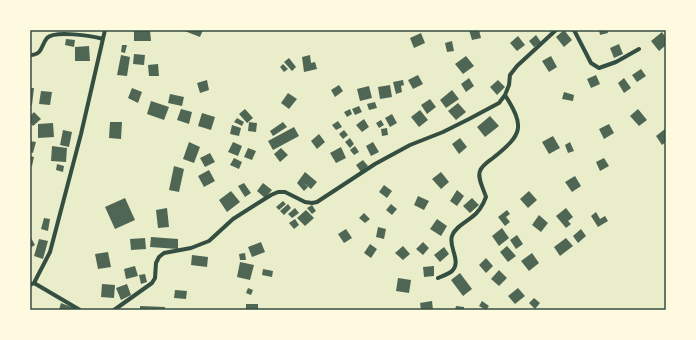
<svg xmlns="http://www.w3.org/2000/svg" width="696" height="340" viewBox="0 0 696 340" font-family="Lato,sans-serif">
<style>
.building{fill:#4f6655}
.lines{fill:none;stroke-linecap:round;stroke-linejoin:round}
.minor{stroke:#344e41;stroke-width:4}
.neatline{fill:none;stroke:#344e41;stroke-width:1.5}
</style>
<rect width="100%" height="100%" fill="#e9edc9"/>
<path class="building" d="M134,30H150L151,41H134Z
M182,30H203L200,37Z
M469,30H479L481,38L472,40Z
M564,30L572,40L564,47L556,37Z
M599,30H607L608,33L600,35Z
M662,32L666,38V45L659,51L651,41Z
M421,33L425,43L414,48L410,38Z
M536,35L541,42L534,47L529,41Z
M518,36L525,45L517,51L510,43Z
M66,39L75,40L74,47L65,45Z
M452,41L454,51L447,52L445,43Z
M619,44L623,54L614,58L610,48Z
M122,45H127L125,53L121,52Z
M89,46L90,61H75V47Z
M134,54L145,55L144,65L133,64Z
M121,55L130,57L127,76L117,75Z
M310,55L311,63L315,62L317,69L304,72L302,57Z
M466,56L474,66L463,74L455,64Z
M551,56L557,67L549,72L542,61Z
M289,58L296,67L292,71L284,62Z
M158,64L159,76H149L148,65Z
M283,64L288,69L284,72L280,67Z
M641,69L646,76L637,82L632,75Z
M418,75L423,84L413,89L408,80Z
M596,75L600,84L591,88L587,79Z
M469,78L474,86L466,92L461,84Z
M624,78L631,88L624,93L618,83Z
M207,80L209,90L200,93L197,83Z
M403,80L404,85L401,86L402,92L396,94L393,82Z
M498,80L505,87L497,95L490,87Z
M339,85L343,91L335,97L331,90Z
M390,85L392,97L380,99L378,87Z
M369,86L372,98L360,101L357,89Z
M30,88H34L32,105H30Z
M132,88L142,92L138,103L128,98Z
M452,90L459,99L446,108L440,100Z
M41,91L52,92L50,105L39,104Z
M564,92L574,95L573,101L562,99Z
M288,93L297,99L289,109L281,103Z
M170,94L184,97L182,106L168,103Z
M430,99L436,107L427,114L421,105Z
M151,101L169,107L164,120L147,114Z
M375,102L377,108L369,110L367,104Z
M458,103L466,112L456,120L448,111Z
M359,106L362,112L355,115L352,109Z
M181,109L192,112L189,124L177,120Z
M245,109L253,118L247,123L239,114Z
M350,109L352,114L347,117L344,112Z
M638,109L647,120L639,126L630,116Z
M420,110L428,120L419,127L411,117Z
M34,112L41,119L33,126L30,122V116Z
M202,113L215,117L211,130L198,126Z
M392,114L397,123L390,127L385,118Z
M490,116L499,126L485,137L477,127Z
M237,118L244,122L242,126L234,122Z
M364,119L369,127L362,132L356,125Z
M381,120L384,125L379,128L376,123Z
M338,121L342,127L336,130L332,125Z
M110,122H122L121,139L109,138Z
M249,122L257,123L256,132L248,131Z
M283,122L287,127L273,136L270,131Z
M53,123L54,137L38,138V124Z
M609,124L614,133L604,139L599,129Z
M232,125L241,128L239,136L230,134Z
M294,127L299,136L273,150L268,141Z
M387,128L388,135L382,136L381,129Z
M665,129L666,142L662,145L656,136Z
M63,130L72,132L69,147L60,145Z
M344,130L348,135L343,139L339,134Z
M319,134L325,142L317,149L311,141Z
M553,136L560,148L549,154L542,142Z
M350,138L354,144L350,148L345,142Z
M460,138L467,147L459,154L452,144Z
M30,141L36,142L33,153L30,152Z
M189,142L200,147L194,163L183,159Z
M233,142L242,146L238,156L228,152Z
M373,142L379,152L371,156L366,146Z
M570,142L574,151L568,153L565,145Z
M52,146L67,148L66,162L51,161Z
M355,146L359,152L354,155L350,150Z
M341,147L346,158L336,163L330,153Z
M248,148L256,151L252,160L244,157Z
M281,148L288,155L280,162L274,154Z
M210,153L215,162L205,167L200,158Z
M30,156L34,157L32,166H30Z
M234,158L242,162L239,169L230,165Z
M604,158L609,166L600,171L596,162Z
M363,160L368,166L361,172L356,165Z
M57,164L64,166L63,172L56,170Z
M174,166L184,169L179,192L169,190Z
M209,170L215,181L204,187L198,176Z
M305,172L317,182L311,189L304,183L308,187L304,191L297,183Z
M441,172L449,182L441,189L432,179Z
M575,176L581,186L572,192L565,182Z
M244,183L251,193L245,197L238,186Z
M263,183L272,190L265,198L257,191Z
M384,185L392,191L387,198L379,192Z
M457,190L464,196L457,206L450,201Z
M231,191L240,202L227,212L219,200Z
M529,191L537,200L528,208L520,199Z
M418,196L429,201L424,210L414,205Z
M125,198L135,220L115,229L105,207Z
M472,198L479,205L470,213L463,206Z
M283,201L286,204L279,210L276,207Z
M288,204L291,208L284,215L280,211Z
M391,204L397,209L392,215L386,210Z
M312,205L316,211L312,214L307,208Z
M167,208L169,227L158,228L156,210Z
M295,208L299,213L292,218L288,214Z
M566,208L573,217L568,221L571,224L566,228L556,216Z
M306,210L314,218L305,226L297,218Z
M507,210L510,214L506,217L510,222L505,226L498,217Z
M596,212L600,219L605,216L608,221L598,227L591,216Z
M364,213L370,219L365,223L359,218Z
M539,215L548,223L541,232L532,225Z
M44,218L50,219L48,231L41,229Z
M295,219L299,225L294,229L289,223Z
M437,219L447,226L441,236L430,229Z
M378,227L386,229L384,239L376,237Z
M502,228L509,238L499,246L492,236Z
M346,229L352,238L344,243L338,234Z
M581,229L586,236L578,243L573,236Z
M517,235L523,244L516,249L510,240Z
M30,236L35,245L30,248Z
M151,237L178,239V249L150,247Z
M145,238L146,249L131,250L130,239Z
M566,238L573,246L560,256L554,247Z
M39,239L48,241L43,259L34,256Z
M261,242L265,252L252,257L248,247Z
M423,242L429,248L423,255L416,249Z
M370,244L377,249L371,258L364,253Z
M403,246L410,254L403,260L395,253Z
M507,246L516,256L508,262L500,252Z
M444,247L449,254L440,262L434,255Z
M108,252L111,267L98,269L95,254Z
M245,253L246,260H240L239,254Z
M532,253L539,263L529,271L521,261Z
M192,255L208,257L207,267L191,265Z
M486,258L493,266L486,273L479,265Z
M240,262L254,265L250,280L237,277Z
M135,266L138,276L126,279L124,269Z
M434,266V276L424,277L423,267Z
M263,269L273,271L272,277L262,275Z
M499,270L507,278L499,286L491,279Z
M460,273L472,289L463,296L451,280Z
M145,274L147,282L141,284L139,275Z
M398,278L411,280L409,293L396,291Z
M102,284L115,285L114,298L101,297Z
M127,284L131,295L121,300L116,288Z
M248,288L253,290L251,295L246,293Z
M518,288L525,296L515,304L508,296Z
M175,290L187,291L186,299L174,298Z
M534,298L540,303L535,309L529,303Z
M432,301L433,310H421L420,303Z
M482,301L489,306L486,310L479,306Z
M61,303L74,308V310H59Z
M246,304H258V310H246Z
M140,306L165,307V310H140Z
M456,306L464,307V310H455Z"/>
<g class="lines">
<path class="minor" d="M574,30L591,63L599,68L616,62L639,49
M30,55C43,55 41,45 47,38C55,30 92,36 103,39
M438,278C442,276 449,274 452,271C462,261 448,247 452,236C455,227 466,222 472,217C479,212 483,205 486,197C484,190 477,178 480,171C482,165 489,161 493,158C523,134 525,127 505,95
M34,283L80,310
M30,285L34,283L50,252L81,134L105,30
M114,310L152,283L155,278L156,263L159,257L164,253L191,248L209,241L233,219L271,195L278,192H285L305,202L312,203L317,202L375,164L410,145L443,132L469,119L499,103L505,95L509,85L510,75L517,66L556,30"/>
</g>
<rect width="696" height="340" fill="none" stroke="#fefae0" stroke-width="62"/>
<rect x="31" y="31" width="634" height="278" class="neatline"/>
</svg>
